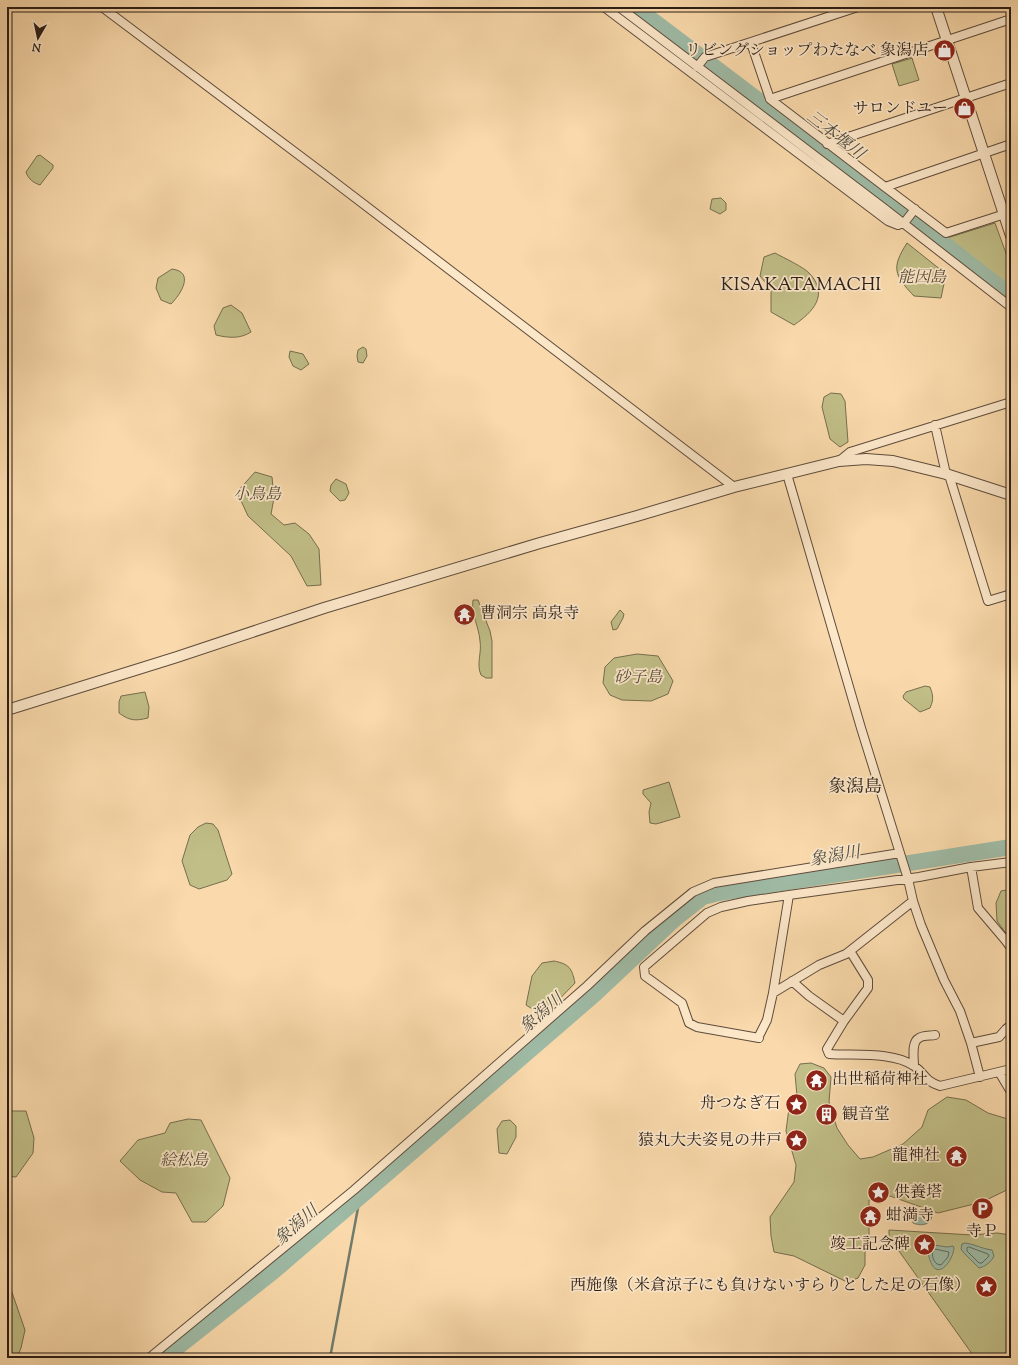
<svg xmlns="http://www.w3.org/2000/svg" width="1018" height="1365" viewBox="0 0 1018 1365" font-family="'Sorts Mill Goudy','Noto Serif JP',serif">
<style>
.green{fill:#c1be87;stroke:#766e4f}
.water{fill:#9fbba6;stroke:#707c6d}
.lines{fill:none;stroke-linecap:round;stroke-linejoin:round}
.shore{stroke:#646c5e;stroke-width:1}
.stream{stroke:#707c6d;stroke-width:2.5}
.river{stroke:#9fbba6;stroke-width:16}
.minor-casing{stroke:#5e4c3c;stroke-width:10}
.tertiary-casing{stroke:#5e4c3c;stroke-width:12}
.minor{stroke:#fce7c9;stroke-width:8}
.tertiary{stroke:#fce7c9;stroke-width:10}
.labels{text-anchor:middle;dominant-baseline:central;stroke-width:3.5;stroke-linejoin:round;paint-order:stroke}
.poi-label{font-size:16px;fill:#2a1d17;stroke:#fce7c9;text-anchor:end}
.park-label{font-size:16px;font-style:italic;fill:#574d39;stroke:#fce7c9}
.water-label{font-size:17px;font-style:italic;fill:#4d4c42;stroke:#fce7c9}
.quarter-label{font-size:18px;fill:#2a1d17;stroke:#fce7c9}
</style>
<rect width="100%" height="100%" fill="#fadaac"/>
<filter id="stains"><feTurbulence type="fractalNoise" baseFrequency=".005" numOctaves="4"/><feColorMatrix values="0 0 0 0 .2 0 0 0 0 .09 0 0 0 0 .02 0 0 0 .5 -.17"/></filter>
<radialGradient id="worn" r=".72"><stop offset=".6" stop-color="#630" stop-opacity="0"/><stop offset="1" stop-color="#630" stop-opacity=".3"/></radialGradient>
<path class="green" d="M912,58L919,80L899,86L892,64Z
M40,155L53,165V168L40,185C34,183 28,179 26,172L37,156Z
M721,198L726,203V210L720,214L710,209L712,199Z
M995,223L1011,267V287L947,238Z
M907,243L946,274L941,298L914,296C894,275 891,268 907,243Z
M775,253C784,258 804,267 810,274C829,295 813,312 794,325L771,312V289L760,276L764,257Z
M172,269C195,272 181,294 171,304L161,300L156,288L158,278Z
M231,305L242,313L251,332C240,339 229,338 216,335L214,326L223,308Z
M363,347L366,349L367,356L363,363L358,362L357,356L358,350Z
M290,351L303,354L309,364L301,370L293,366L289,357Z
M831,393L841,394L845,401L848,442L840,447L830,439L822,407L824,397Z
M255,472L272,477L274,498L271,514L284,525L295,523L309,534L319,549L321,585L307,586L291,556L248,516L237,492Z
M336,479L346,484L349,493L345,500L340,501L330,491L331,485Z
M473,600H478L490,631L492,641V678H486L481,675C476,664 482,653 480,641C479,627 471,614 473,600Z
M620,610L624,614L623,618L617,629L613,630L611,622Z
M637,654L658,656L673,681L668,694L651,701L622,700L610,695L603,683L605,667L614,658Z
M925,686L930,687C933,695 934,699 930,708L920,712L904,699L903,696L906,692Z
M145,692L149,707L148,718C135,721 130,721 119,713V702L121,696Z
M669,782L680,817L656,824L650,823L649,812L651,803L643,794V790Z
M206,823L213,824L218,830L232,874L227,880L199,889L190,885L182,861L190,835L198,827Z
M1011,889V940L997,921L996,903L1001,891Z
M554,961C569,964 572,968 575,983L546,1013L537,1012L526,1005L532,976L542,963Z
M811,1063L824,1068L831,1077L829,1102L837,1128L848,1145L860,1159L873,1157L903,1144L922,1127L928,1110L947,1097L966,1100L988,1113L1011,1120V1188L982,1202L938,1213L890,1196L869,1200V1240L865,1252V1265L858,1278L847,1282L794,1256L774,1252L771,1236L770,1217L794,1182L796,1165L786,1131L789,1108L797,1096L795,1074L800,1064Z
M12,1111H26L34,1138L33,1153L16,1177L7,1176V1112Z
M188,1119L201,1120L230,1178L223,1206L206,1222H192L176,1193L162,1192L140,1180L120,1161L138,1140L165,1133L170,1123Z
M510,1120L516,1126V1137L507,1154L499,1153L497,1129L502,1121Z
M889,1230L972,1235L997,1233L1011,1235V1351L1008,1358H975L889,1237Z
M7,1278L25,1330L21,1348L17,1358H7Z"/>
<path class="water" d="M926,1212L932,1215C931,1226 920,1226 913,1223L912,1218L918,1214Z
M965,1243C975,1244 982,1249 992,1250L994,1256C992,1261 985,1267 979,1268L964,1253L961,1249L962,1244Z
M934,1245L947,1247L953,1246L954,1248C953,1261 937,1282 930,1260C928,1255 928,1252 930,1247Z"/>
<g class="lines">
<path class="shore" d="M969,1247L988,1254L989,1256L982,1263H979L967,1251V1248Z
M935,1249L949,1252L948,1257L941,1265L937,1264C934,1262 931,1255 933,1251Z"/>
<path class="stream" d="M330,1358L360,1197"/>
<path class="river" d="M635,7L811,140L1011,296
M164,1358L274,1271L360,1197L595,994L675,919L703,897L719,893L1011,847"/>
<defs>
<path id="minor" d="M102,7L328,177L734,487
M604,7L888,221L898,225L904,223L915,209
M619,7L885,209L1011,307
M751,43L770,99L1011,19
M697,67L705,57L858,7
M770,99L885,187L1011,144
M827,144L1011,83
M885,187L946,233L1011,212
M935,425L946,474
M839,461L850,452L1011,402
M949,475L988,601L1011,594
M971,867L978,908L1006,941L1011,948
M913,901L921,925L944,980L960,1011L971,1043L980,1077
M850,951L868,980V988L844,1021L827,1049L829,1054C853,1056 893,1051 914,1066C925,1073 924,1081 940,1086L1011,1069
M792,981L809,996L844,1021
M773,993L789,895L919,877L971,867L1011,862
M760,1034L767,1020L773,993L819,965L846,954L913,901L908,879L861,728L787,474
M759,1038L697,1027L689,1023L682,1003L645,976L644,967L707,913L721,907L748,901L789,895
M971,1043L999,1037L1006,1029L1011,1025
M914,1065C914,1058 911,1042 919,1038C923,1035 931,1036 935,1035
M999,1072L1011,1092
M149,1358L354,1190L587,986L645,931L693,892L714,883L900,853"/>
<path id="tertiary" d="M936,7L1011,236
M7,710L177,657L324,608L540,543L637,516L734,487L839,461L866,459L893,461L946,474L1011,495"/>
</defs>
<use href="#minor" class="minor-casing"/>
<use href="#tertiary" class="tertiary-casing"/>
<use href="#minor" class="minor"/>
<use href="#tertiary" class="tertiary"/>
</g>
<defs>
<symbol id="shop-disc" viewBox="-11 -11 22 22"><circle r="9.5" fill="#8f2418" stroke="#fce7c9"/><path d="M-5-2.5h2.3a2.7 3.5 0 0 1 5.4 0H5L5.5 6h-11ZM-1.5-2.5h3a1.5 2.3 0 0 0-3 0Z" fill="#fff"/></symbol>
<symbol id="temple-disc" viewBox="-11 -11 22 22"><circle r="9.5" fill="#8f2418" stroke="#fce7c9"/><path d="M0-6L5-2H3V0L6.5 2.5H4V6H1.5V3h-3V6H-4V2.5H-6.5L-3 0V-2H-5Z" fill="#fff"/></symbol>
<symbol id="sight-disc" viewBox="-11 -11 22 22"><circle r="9.5" fill="#8f2418" stroke="#fce7c9"/><path d="M0-6L1.8-2.2L6-1.7L2.9 1.2L3.7 5.4L0 3.3L-3.7 5.4L-2.9 1.2L-6-1.7L-1.8-2.2Z" fill="#fff"/></symbol>
<symbol id="building-disc" viewBox="-11 -11 22 22"><circle r="9.5" fill="#8f2418" stroke="#fce7c9"/><path d="M-4-6H4V6H1V3H-1V6H-4ZM-2.5-4.3h1.7v1.8h-1.7ZM.8-4.3h1.7v1.8H.8ZM-2.5-1h1.7V.8h-1.7ZM.8-1h1.7V.8H.8Z" fill="#fff"/></symbol>
<symbol id="parking-disc" viewBox="-11 -11 22 22"><circle r="9.5" fill="#8f2418" stroke="#fce7c9"/><path d="M-3.5-5.5H1a3.5 3.5 0 0 1 0 7H-1V5.5H-3.5ZM-1-3.4V-.6H.8a1.4 1.4 0 0 0 0-2.8Z" fill="#fff"/></symbol>
</defs>
<g fill-rule="evenodd">
<use href="#shop-disc" x="932" y="38" width="25" height="25"/>
<use href="#shop-disc" x="952" y="96" width="25" height="25"/>
<use href="#temple-disc" x="452" y="602" width="25" height="25"/>
<use href="#temple-disc" x="804" y="1068" width="25" height="25"/>
<use href="#sight-disc" x="784" y="1092" width="25" height="25"/>
<use href="#building-disc" x="814" y="1102" width="25" height="25"/>
<use href="#sight-disc" x="784" y="1128" width="25" height="25"/>
<use href="#temple-disc" x="944" y="1144" width="25" height="25"/>
<use href="#sight-disc" x="866" y="1180" width="25" height="25"/>
<use href="#parking-disc" x="970" y="1196" width="25" height="25"/>
<use href="#temple-disc" x="858" y="1204" width="25" height="25"/>
<use href="#sight-disc" x="912" y="1232" width="25" height="25"/>
<use href="#sight-disc" x="974" y="1274" width="25" height="25"/>
</g>
<g class="labels">
<g class="poi-label">
<text x="928" y="51">リビングショップわたなべ 象潟店</text>
<text x="948" y="109">サロンドユー</text>
<text x="480" y="614" text-anchor="start">曹洞宗 高泉寺</text>
<text x="832" y="1080" text-anchor="start">出世稲荷神社</text>
<text x="780" y="1104">舟つなぎ石</text>
<text x="842" y="1115" text-anchor="start">観音堂</text>
<text x="782" y="1141">猿丸大夫姿見の井戸</text>
<text x="940" y="1156">龍神社</text>
<text x="894" y="1193" text-anchor="start">供養塔</text>
<text x="886" y="1216" text-anchor="start">蚶満寺</text>
<text x="982" y="1232" text-anchor="middle">寺Ｐ</text>
<text x="910" y="1245">竣工記念碑</text>
<text x="970" y="1286">西施像（米倉涼子にも負けないすらりとした足の石像）</text>
</g>
<g class="park-label">
<text x="922" y="278">能因島</text>
<text x="257" y="495">小鳥島</text>
<text x="638" y="678">砂子島</text>
<text x="184" y="1161">絵松島</text>
</g>
<g class="water-label">
<text transform="translate(835 136) rotate(38)">三本堰川</text>
<text transform="translate(835 857) rotate(-9)">象潟川</text>
<text transform="translate(542 1014) rotate(-41)">象潟川</text>
<text transform="translate(297 1226) rotate(-41)">象潟川</text>
</g>
<g class="quarter-label">
<text x="801" y="286">KISAKATAMACHI</text>
<text x="855" y="788">象潟島</text>
</g>
</g>
<rect width="1018" height="1365" fill="none" stroke="#fadaac" stroke-width="24"/>
<rect x="8" y="8" width="1002" height="1349" fill="none" stroke="#2a1d17" stroke-width="2"/>
<rect x="12" y="12" width="994" height="1341" fill="none" stroke="#2a1d17"/>
<g transform="translate(38 38) rotate(189)" stroke="#fce7c9" stroke-width="3" paint-order="stroke">
<path d="M0-3L7 15L0 10L-7 15Z" fill="#2a1d17"/>
<text y="-6" font-size="11" font-weight="bold" text-anchor="middle" fill="#2a1d17">N</text>
</g>
<rect width="100%" height="100%" filter="url(#stains)"/>
<rect width="100%" height="100%" fill="url(#worn)"/>
</svg>
